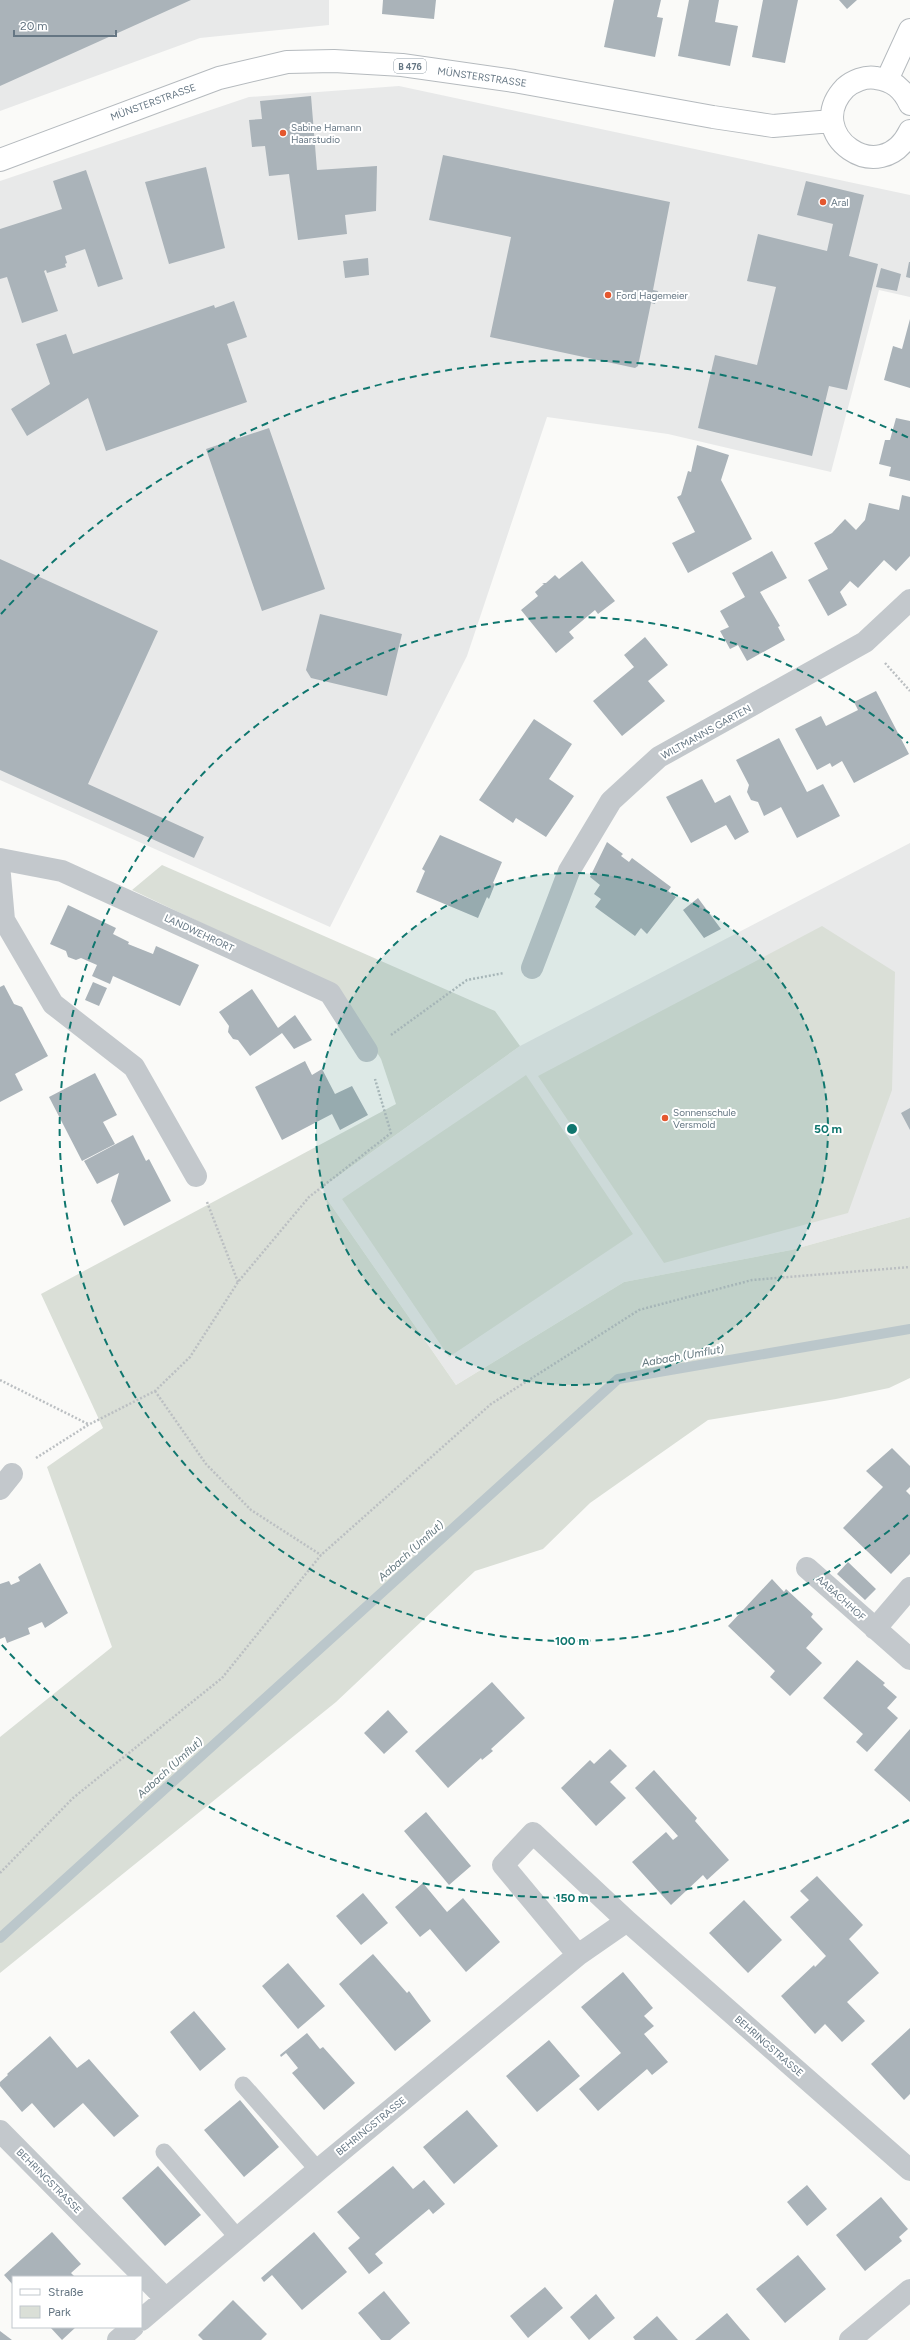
<svg xmlns="http://www.w3.org/2000/svg" width="910" height="2340" viewBox="0 0 910 2340" font-family="Figtree,sans-serif">
<style>
.built{fill:#e8e9e9}
.green{fill:#dadfd7}
.lines{fill:none;stroke-linecap:round;stroke-linejoin:round}
.stream{stroke:#bbc7cb;stroke-width:10}
.building{fill:#aab3b9}
.primary-casing{stroke:#b5babe;stroke-width:24}
.path{stroke:#bbbfc2;stroke-width:2.5;stroke-dasharray:2 2;stroke-linecap:butt}
.lane{stroke:#c3c8cc;stroke-width:17}
.street{stroke:#c3c8cc;stroke-width:22}
.primary{stroke:#fff;stroke-width:22}
.ring{fill:none;stroke:#0f766e;stroke-width:2;stroke-dasharray:7 5}
.poi-dot{fill:#e4572e;stroke:#fff;stroke-width:1.5}
.labels{text-anchor:middle;dominant-baseline:central;stroke-width:4;stroke-linejoin:round;paint-order:stroke}
.shield{fill:#fff;stroke:#939fa8;stroke-width:1}
.shield-label{font-size:9px;font-weight:bold;fill:#657683}
.street-label{font-size:10px;fill:#657683;stroke:#fff}
.poi-label{font-size:10px;fill:#657683;stroke:#fff;text-anchor:start}
.water-label{font-size:11px;font-style:italic;fill:#60757c;stroke:#fff}
.centre{fill:#0f766e;stroke:#fff;stroke-width:2}
.ring-label{font-size:12px;text-anchor:middle;font-weight:bold;fill:#0f766e;stroke:#fff;stroke-width:4;stroke-linejoin:round;paint-order:stroke}
</style>
<rect width="100%" height="100%" fill="#fafaf8"/>
<path class="built" d="M0,0H329V25L200,38L0,111Z
M399,86L910,195V297L879,290L831,472L668,434L547,417L467,656L330,927L0,780V181L249,97Z
M910,843V1217L791,1250L624,1282L456,1385L320,1189L520,1046Z"/>
<path class="green" d="M162,865L495,1011L520,1046L320,1189L456,1385L624,1282L791,1250L910,1217V1378L889,1388L836,1399L708,1420L590,1503L543,1549L475,1571L336,1702L0,1973V1737L112,1647L47,1467L103,1428L41,1294L396,1104L381,1059L337,987L132,890Z
M822,926L895,972L892,1090L848,1213L664,1263L538,1076Z
M526,1075L633,1234L449,1357L342,1199Z"/>
<g class="lines">
<path class="stream" d="M0,1938L618,1379L910,1329"/>
</g>
<path class="building" d="M0,0H191L0,86Z
M383,0H436L434,19L382,14Z
M614,0H661L657,17L663,18L655,57L604,47Z
M689,0H719L715,22L738,26L730,66L678,56Z
M763,0H798L785,63L752,57Z
M839,0H857L847,9Z
M311,96L317,170L377,166L376,211L345,215L347,234L298,240L289,174L269,176L265,146L252,147L249,120L262,119L260,101Z
M443,155L670,202L653,290L658,291L655,304L651,303L638,366L635,368L490,337L511,237L429,220Z
M206,167L225,248L169,264L145,182Z
M86,170L123,279L98,287L85,249L65,256L67,263L65,264L66,267L47,273L46,270L44,271L58,311L22,323L7,277L0,279V229L62,209L53,181Z
M806,181L864,195L849,256L878,264L847,390L829,386L812,456L698,428L715,355L757,365L776,287L747,281L758,234L827,251L833,224L797,215Z
M368,258L369,275L345,278L343,261Z
M909,262H910V278L906,277Z
M881,268L901,274L897,291L876,287Z
M234,301L247,337L227,344L247,402L106,451L88,398L27,436L11,409L50,384L36,344L66,334L73,354L214,305L215,308Z
M910,319V388L884,380L893,346L902,349Z
M896,418L910,421V481L889,476L891,467L879,464L885,440H890Z
M269,428L325,589L262,611L206,449Z
M697,445L729,455L721,480L752,539L688,573L672,543L695,532L677,497L681,495L688,471L691,472Z
M902,495L910,497V556L896,571L884,560L858,588L850,581L840,592L847,605L828,616L808,580L828,569L814,543L832,533L845,519L856,530L865,520L869,503L899,510Z
M772,551L787,578L760,592L780,626L778,627L785,640L747,661L738,645L730,649L720,631L729,627L720,611L745,597L732,573Z
M0,559L158,631L88,784L204,837L194,858L0,770Z
M582,561L615,601L598,614L595,610L569,632L574,638L556,653L521,610L538,596L535,592L544,584L542,583H546L555,575L559,579Z
M320,614L402,634L387,696L311,678L306,670Z
M645,637L668,665L648,681L665,701L622,736L593,701L634,667L624,655Z
M876,691L909,754L854,783L842,761L832,767L830,763L817,770L795,729L821,716L826,726L858,710L854,702Z
M534,719L572,744L549,779L574,796L546,837L516,818L513,823L479,800Z
M779,738L807,792L823,784L840,816L797,838L781,807L764,816L758,802L751,800L747,792L749,785L736,760Z
M702,779L715,803L730,795L749,832L735,840L726,825L691,843L666,797Z
M440,835L502,862L493,883L495,884L489,899L487,897L478,918L416,892L425,871L422,869Z
M607,842L623,854L621,856L629,862L632,858L671,887L668,891L676,897L647,934L641,928L635,936L595,907L601,899L594,894L600,885L590,877Z
M698,898L721,929L704,938L683,910Z
M68,905L116,928L113,934L129,942L128,944L153,954L156,946L199,965L180,1006L113,976L110,984L92,976L97,965L81,958L76,960L68,957L66,951L50,944Z
M93,982L107,988L99,1006L85,1000Z
M4,985L14,1004L22,1007L48,1056L15,1074L23,1090L0,1102V987Z
M252,989L278,1028L295,1015L312,1040L294,1049L282,1033L250,1056L238,1040L233,1039L228,1032L229,1026L219,1012Z
M305,1061L312,1075L322,1069L335,1094L352,1086L368,1115L340,1130L332,1114L282,1140L255,1087Z
M95,1073L117,1115L103,1122L115,1144L82,1161L49,1097Z
M910,1108V1130L901,1113Z
M133,1135L146,1161L149,1159L171,1201L124,1226L111,1201L119,1173L97,1184L84,1161Z
M892,1448L910,1466V1487L906,1491L910,1495V1554L891,1574L843,1528L883,1487L866,1471Z
M848,1562L876,1589L865,1600L837,1574Z
M40,1563L68,1613L45,1628L42,1622L28,1628L30,1634L7,1643L5,1637L0,1639V1584L9,1581L11,1585L20,1581L18,1577Z
M772,1579L784,1592L786,1589L813,1614L811,1617L823,1629L806,1648L822,1663L790,1696L770,1677L775,1671L728,1626Z
M857,1660L885,1683L883,1685L897,1697L887,1708L898,1718L867,1752L856,1742L863,1734L823,1698Z
M492,1682L525,1718L491,1749L493,1751L482,1760L481,1758L448,1788L415,1751Z
M388,1710L408,1732L384,1754L364,1733Z
M910,1729V1802L874,1770Z
M610,1749L627,1766L610,1782L626,1798L596,1826L561,1788L590,1760L594,1764Z
M654,1770L697,1818L695,1821L729,1860L707,1880L703,1875L671,1905L632,1862L666,1832L673,1840L678,1836L635,1788Z
M426,1812L471,1866L449,1885L404,1831Z
M817,1876L863,1925L849,1939L879,1973L847,2002L865,2021L842,2042L825,2024L815,2034L781,1996L814,1965L815,1967L826,1956L790,1917L809,1900L800,1891Z
M423,1883L447,1912L463,1898L500,1942L466,1972L430,1929L420,1937L395,1907Z
M363,1893L388,1923L361,1945L336,1916Z
M744,1900L782,1940L748,1973L709,1933Z
M373,1954L407,1993L409,1991L431,2021L395,2051L339,1984Z
M288,1963L325,2006L298,2029L262,1986Z
M623,1972L653,2008L644,2016L654,2026L644,2034L668,2062L652,2075L647,2069L598,2111L579,2089L621,2053L581,2007Z
M194,2011L226,2049L200,2071L170,2032Z
M910,2028V2094L904,2100L871,2064Z
M307,2033L320,2049L323,2047L355,2083L324,2110L292,2073L298,2068L286,2053L281,2057L280,2055Z
M50,2036L77,2068L89,2059L139,2116L114,2137L83,2103L54,2128L32,2103L22,2112L0,2086V2082L8,2075L7,2074Z
M549,2040L580,2076L537,2112L506,2076Z
M240,2100L279,2147L244,2177L204,2130Z
M467,2110L498,2146L454,2184L423,2147Z
M158,2166L201,2215L165,2246L122,2198Z
M393,2166L413,2189L424,2180L445,2204L433,2214L429,2209L375,2254L383,2263L369,2274L348,2248L360,2238L337,2212Z
M807,2185L827,2209L807,2226L787,2202Z
M881,2197L908,2229L899,2237L902,2241L865,2271L836,2235Z
M52,2232L81,2264L71,2273L75,2277H13V2285L4,2275Z
M314,2232L347,2272L302,2310L272,2275L264,2282L261,2278Z
M798,2255L826,2289L785,2323L756,2289Z
M545,2287L563,2308L528,2338L510,2316Z
M384,2291L410,2323L390,2340H381L358,2313Z
M596,2294L615,2318L589,2340L570,2317Z
M233,2300L267,2334L261,2340H203L198,2335Z
M727,2313L750,2340H695Z
M657,2316L678,2340H635L633,2337Z
M50,2327H76L62,2340Z
M0,2331L12,2340H0Z"/>
<g class="lines">
<defs>
<path id="primary" d="M887,80L910,30
M910,104C903,89 893,80 876,78C865,76 853,81 845,88C801,134 881,191 910,131
M0,160L219,78L287,62L334,61L402,65L514,81L713,117L773,126L832,121"/>
</defs>
<use href="#primary" class="primary-casing"/>
<path class="path" d="M885,663L910,691
M391,1035L467,980L504,973
M207,1202L238,1282
M0,1380L88,1424
M155,1391L206,1464L251,1510L321,1555
M36,1458L88,1425L155,1391L190,1357L238,1282L309,1197L391,1133L375,1079
M0,1873L73,1798L222,1678L321,1555L491,1404L639,1310L752,1280L910,1267"/>
<path class="lane" d="M243,2085L318,2170
M164,2152L238,2238"/>
<path class="street" d="M0,859L62,871L330,993L367,1051
M0,875L4,920L53,1004L134,1067L196,1176
M532,968L569,871L611,801L659,757L865,642L910,600
M0,1489L12,1474
M807,1568L910,1659
M875,1629L910,1588
M578,1955L503,1865L533,1833L627,1921L910,2170
M0,2131L166,2299
M141,2320L318,2170L578,1955L627,1921
M118,2340L133,2327
M850,2340L910,2290"/>
<use href="#primary" class="primary"/>
</g>
<circle cx="572" cy="1129" r="256" fill="#0f766e" fill-opacity=".12"/>
<g class="ring">
<circle cx="572" cy="1129" r="256"/>
<path d="M908 1515A512 512 0 1 1 908 743"/>
<path d="M909 1820A769 769 0 0 1 1 1644M1 614A769 769 0 0 1 909 438"/>
</g>
<g class="poi-dot">
<circle cx="283" cy="133" r="4"/>
<circle cx="823" cy="202" r="4"/>
<circle cx="608" cy="295" r="4"/>
<circle cx="665" cy="1118" r="4"/>
</g>
<g class="labels">
<rect class="shield" x="394" y="59" width="32" height="14" rx="3"/>
<g class="shield-label">
<text x="410" y="66">B 476</text>
</g>
<g class="street-label">
<text transform="translate(482 77) rotate(8)">MÜNSTERSTRASSE</text>
<text transform="translate(153 102) rotate(-20)">MÜNSTERSTRASSE</text>
<text transform="translate(706 732) rotate(-29)">WILTMANNS GARTEN</text>
<text transform="translate(199 933) rotate(25)">LANDWEHRORT</text>
<text transform="translate(841 1598) rotate(42)">AABACHHOF</text>
<text transform="translate(769 2046) rotate(41)">BEHRINGSTRASSE</text>
<text transform="translate(371 2126) rotate(-39)">BEHRINGSTRASSE</text>
<text transform="translate(49 2181) rotate(45)">BEHRINGSTRASSE</text>
</g>
<g class="poi-label">
<text x="291" y="127">Sabine Hamann<tspan x="291" dy="12">Haarstudio</tspan></text>
<text x="831" y="202">Aral</text>
<text x="616" y="295">Ford Hagemeier</text>
<text x="673" y="1112">Sonnenschule<tspan x="673" dy="12">Versmold</tspan></text>
</g>
<g class="water-label">
<text transform="translate(683 1356) rotate(-10)">Aabach (Umflut)</text>
<text transform="translate(411 1551) rotate(-42)">Aabach (Umflut)</text>
<text transform="translate(170 1768) rotate(-42)">Aabach (Umflut)</text>
</g>
</g>
<circle cx="572" cy="1129" r="6" class="centre"/>
<g class="ring-label">
<text x="828" y="1133">50 m</text>
<text x="572" y="1645">100 m</text>
<text x="572" y="1902">150 m</text>
</g>
<rect x="12" y="2276" width="130" height="52" fill="#ffffff" stroke="#c1c8cd"/>
<rect x="20" y="2289" width="20" height="6" fill="#ffffff" stroke="#c1c8cd"/>
<text x="48" y="2296" font-size="12" fill="#657683">Straße</text>
<rect x="20" y="2306" width="20" height="12" fill="#dadfd7" stroke="#c1c8cd"/>
<text x="48" y="2316" font-size="12" fill="#657683">Park</text>
<path d="M14 30v6h102v-6" fill="none" stroke="#657683" stroke-width="2"/>
<text x="20" y="30" font-size="12" fill="#657683" stroke="#ffffff" stroke-width="3" paint-order="stroke">20 m</text>
</svg>
